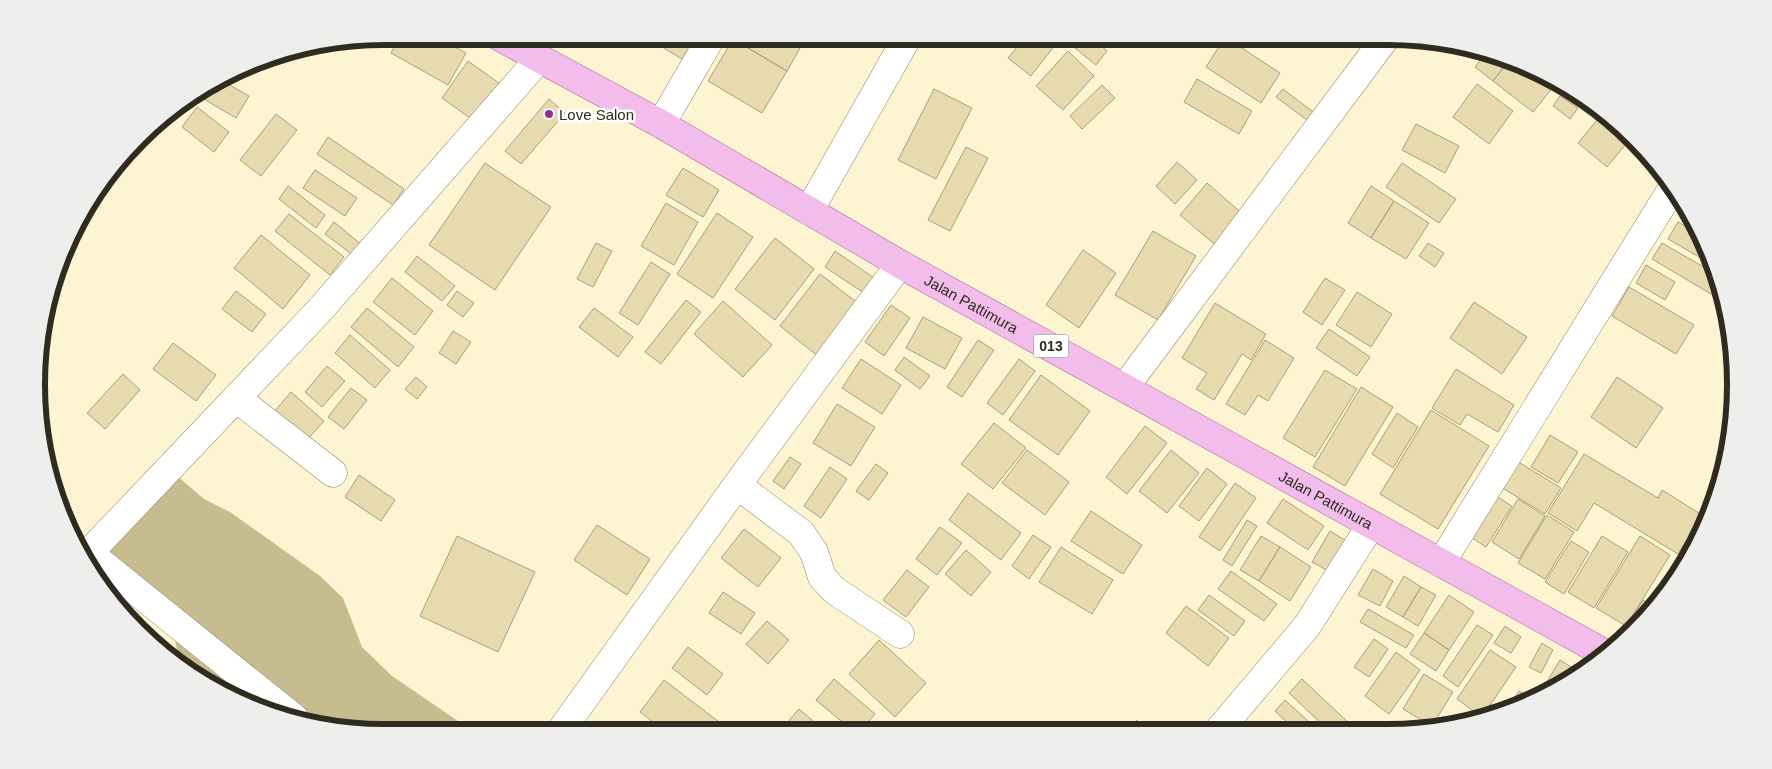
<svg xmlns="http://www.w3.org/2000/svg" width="1772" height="769" viewBox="0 0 1772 769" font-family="Helvetica,sans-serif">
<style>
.forest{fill:#c7bc90}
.building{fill:#e6daae;stroke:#a8a080}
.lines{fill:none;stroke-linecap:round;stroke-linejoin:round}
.minor-casing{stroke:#8f8767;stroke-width:29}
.primary-casing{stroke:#a96d9a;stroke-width:29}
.minor{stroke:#fff;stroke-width:28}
.primary{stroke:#f2bceb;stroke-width:28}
.poi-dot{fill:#982c8d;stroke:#fff;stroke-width:2}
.labels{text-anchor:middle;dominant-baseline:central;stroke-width:5;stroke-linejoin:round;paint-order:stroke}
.shield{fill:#fff;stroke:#6d6b62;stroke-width:1}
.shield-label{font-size:14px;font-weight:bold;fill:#2f2c1f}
.poi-label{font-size:15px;fill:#2f2c1f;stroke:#fff;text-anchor:start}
.street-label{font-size:15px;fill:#2f2c1f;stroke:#fff}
.rim{fill:none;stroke:#2f2c1f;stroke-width:6}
</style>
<rect width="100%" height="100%" fill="#fdf4d2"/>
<path class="forest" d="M169,469L204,499L230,512L320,576L343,598L362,647L392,676L474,732L385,733L272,714L180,665L172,625L99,543Z"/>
<path class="building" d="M400,36H435L466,53L448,85L391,53Z
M644,36H696L682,59Z
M734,36H807L787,71L733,39Z
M1026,36H1062L1031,76L1008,58Z
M1076,36H1090L1107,51L1096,65L1070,44Z
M1225,37L1280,73L1261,103L1206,67Z
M733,39L787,71L762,113L708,81Z
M1068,51L1094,76L1063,110L1036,86Z
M1486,52L1510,59L1493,81L1475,67Z
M1510,59L1558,81L1533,112L1493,81Z
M468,61L503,86L477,123L442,98Z
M219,79L249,96L236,118L202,98L211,83Z
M1197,79L1252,111L1239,134L1184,102Z
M1477,84L1513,111L1489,144L1453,117Z
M1102,85L1115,98L1082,129L1070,116Z
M934,89L972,108L936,179L898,160Z
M1283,89L1313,112L1307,120L1276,97Z
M1560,96L1578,108L1570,119L1553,106Z
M549,99L565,113L521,164L505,151Z
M197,107L229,132L214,152L182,127Z
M276,114L297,130L261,176L240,160Z
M1602,114L1631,138L1607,167L1578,143Z
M1416,124L1459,146L1445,173L1402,150Z
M328,137L404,189L393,205L317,154Z
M966,147L988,158L950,231L928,220Z
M1177,162L1197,180L1175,204L1156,186Z
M485,163L551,207L495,290L429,245Z
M1402,163L1456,199L1439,223L1386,187Z
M683,168L719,190L703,217L666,195Z
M315,170L357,198L345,216L303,188Z
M1207,183L1245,216L1218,247L1180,215Z
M288,186L325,215L316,228L279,199Z
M1371,186L1394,201L1371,238L1348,223Z
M1394,201L1429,223L1406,259L1371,238Z
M666,203L698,222L674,265L641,246Z
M717,213L753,237L713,298L677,274Z
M289,214L344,257L330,275L275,231Z
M334,222L362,245L354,256L325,234Z
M1678,222L1702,236L1713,265L1668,239Z
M1153,231L1196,256L1158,320L1115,295Z
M261,235L310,275L283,309L234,268Z
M775,238L814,269L775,320L735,289Z
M596,243L612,251L593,287L577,279Z
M1428,243L1444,253L1435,267L1419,256Z
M1662,243L1716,274L1724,295L1721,300L1652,259Z
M1083,250L1116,273L1079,328L1046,305Z
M835,251L880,282L870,297L825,267Z
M417,256L455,286L442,301L405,272Z
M651,262L670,274L638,325L619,313Z
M1646,265L1675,282L1665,300L1636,283Z
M820,274L864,308L823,360L780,326Z
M392,278L433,311L415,335L373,302Z
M1325,278L1345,290L1322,325L1303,312Z
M1629,287L1694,325L1676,354L1612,316Z
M236,291L266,314L252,332L222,309Z
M457,291L474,303L463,317L447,305Z
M1357,292L1392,314L1371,347L1336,325Z
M686,300L701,312L661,364L645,352Z
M723,301L772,345L743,377L694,334Z
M1474,302L1527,337L1502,374L1450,338Z
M1215,303L1266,334L1251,360L1242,354L1214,400L1196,389L1207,373L1182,358Z
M891,305L910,318L884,356L865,342Z
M367,308L414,347L398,367L351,327Z
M594,308L633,337L618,357L579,327Z
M923,317L962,338L945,369L906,348Z
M1329,329L1370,357L1357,376L1316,348Z
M453,331L471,342L456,364L439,353Z
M350,335L390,370L375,388L335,353Z
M978,340L994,350L962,397L947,387Z
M1265,340L1294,358L1268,401L1258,395L1245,415L1226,404Z
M173,343L216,375L196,401L153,369Z
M904,357L930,376L920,389L895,370Z
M861,359L901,385L882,414L842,388Z
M1019,359L1035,371L1003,415L987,403Z
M327,366L345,381L322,407L305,392Z
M1456,369L1514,405L1498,432L1467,414L1460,425L1432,408Z
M1325,370L1357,389L1315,457L1283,438Z
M123,374L140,390L105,429L87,413Z
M1041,375L1090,411L1058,455L1009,420Z
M416,377L427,387L417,399L405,389Z
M1617,377L1663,408L1636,448L1591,417Z
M1361,387L1393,407L1345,486L1313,467Z
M351,388L367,400L344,429L328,417Z
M291,392L324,421L305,442L273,413Z
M837,404L875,427L851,466L813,443Z
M1431,410L1489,446L1438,529L1380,494Z
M1397,413L1418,427L1393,468L1372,454Z
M994,423L1026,448L993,489L961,464Z
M1145,426L1167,443L1127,494L1106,477Z
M1550,435L1578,452L1558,483L1531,467Z
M1027,450L1069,482L1045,515L1002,483Z
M1171,450L1199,473L1167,513L1139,491Z
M1584,454L1658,498L1662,490L1702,515L1678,554L1594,503L1577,531L1548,513Z
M790,457L801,464L784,489L773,481Z
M1515,460L1561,488L1545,514L1499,486Z
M876,464L888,473L869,500L856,491Z
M830,467L847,479L821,518L804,506Z
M1207,468L1227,484L1199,521L1179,506Z
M359,475L395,500L381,521L345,497Z
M1235,483L1256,498L1220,551L1199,537Z
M968,493L1021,533L1001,560L949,520Z
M1493,494L1512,506L1486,547L1468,535Z
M1283,499L1324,526L1308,550L1267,523Z
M1518,499L1545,516L1519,559L1492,542Z
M1091,511L1142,545L1123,574L1071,541Z
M1547,515L1574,532L1545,579L1518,563Z
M1247,520L1257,526L1232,566L1223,560Z
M597,525L650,559L627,595L574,560Z
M940,527L962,543L937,575L916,559Z
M744,529L781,558L758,587L721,558Z
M1330,531L1351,544L1334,574L1312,562Z
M1033,535L1051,547L1029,579L1012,566Z
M457,536L535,572L498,652L420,616Z
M1261,536L1280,547L1259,581L1240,570Z
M1602,536L1628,552L1594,608L1568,592Z
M1640,536L1670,555L1626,626L1596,608Z
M1571,541L1589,552L1564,594L1545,582Z
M1061,547L1113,580L1092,614L1039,582Z
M1280,547L1311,567L1290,601L1259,581Z
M966,550L991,572L971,596L945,574Z
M1373,569L1393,581L1380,606L1358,595Z
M907,570L929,587L906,617L883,600Z
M1231,571L1277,604L1264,621L1218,589Z
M1404,576L1421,587L1403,617L1386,607Z
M1421,587L1436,595L1418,626L1403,617Z
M723,592L755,613L741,634L709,613Z
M1209,595L1245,621L1234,636L1198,610Z
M1449,595L1474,612L1449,650L1424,633Z
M1643,600L1653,606L1627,635L1623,633Z
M1186,606L1229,638L1208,666L1166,633Z
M1368,609L1414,635L1406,648L1360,622Z
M134,615L156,639L153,643L129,620Z
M767,621L789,640L768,664L746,644Z
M1477,625L1493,635L1458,687L1443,676Z
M1505,626L1521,637L1511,653L1494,643Z
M1424,633L1449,650L1436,671L1410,654Z
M1374,639L1388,649L1369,677L1354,667Z
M879,640L926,683L895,717L849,674Z
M1542,643L1553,650L1541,673L1529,667Z
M688,647L723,674L707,695L672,668Z
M1490,650L1516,667L1484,714L1480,716L1457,699Z
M1396,652L1420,670L1389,714L1365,696Z
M1560,660L1579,672L1549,692L1543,688Z
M1424,674L1453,692L1432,726L1403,709Z
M834,679L875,714L860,731H853L816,700Z
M1302,679L1351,725L1346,730H1328L1289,693Z
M664,680L719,722L711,732H666L640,712Z
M1519,691L1533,699L1509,707Z
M1285,700L1318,730H1295L1275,711Z
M799,709L825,731L779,732Z
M1137,720L1148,731H1128Z
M1358,722L1368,730H1352Z"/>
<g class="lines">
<defs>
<path id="minor" d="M661,124L712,36
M809,211L908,36
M1125,387L1387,36
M236,398L333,473
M737,485L801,533L814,552L822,577L834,590L900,634
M89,553L294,718
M83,559L319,311L539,59
M1441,563L1673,187
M1219,730L1307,626L1371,525
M560,732L737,485L900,264"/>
<g id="primary">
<path id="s1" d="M498,36L661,124L900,264L1606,654"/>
</g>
</defs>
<use href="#minor" class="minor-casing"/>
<use href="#primary" class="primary-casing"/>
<use href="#minor" class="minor"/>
<use href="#primary" class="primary"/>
</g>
<circle class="poi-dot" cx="549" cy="114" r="5"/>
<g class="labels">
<rect class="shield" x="1033.5" y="334.5" width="35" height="23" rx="4"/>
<g class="shield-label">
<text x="1051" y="346">013</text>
</g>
<g class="poi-label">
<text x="559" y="114">Love Salon</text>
</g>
<g class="street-label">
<text stroke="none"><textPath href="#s1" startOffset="544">Jalan Pattimura</textPath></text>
<text stroke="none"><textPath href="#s1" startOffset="949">Jalan Pattimura</textPath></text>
</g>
</g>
<path d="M0 0H1772V769H0ZM384 45H1388A339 339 0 0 1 1727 384V385A339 339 0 0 1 1388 724H384A339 339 0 0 1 45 385V384A339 339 0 0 1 384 45Z" fill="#eeeeed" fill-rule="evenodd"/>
<path class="rim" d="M384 45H1388A339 339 0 0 1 1727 384V385A339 339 0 0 1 1388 724H384A339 339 0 0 1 45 385V384A339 339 0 0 1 384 45Z"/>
</svg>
